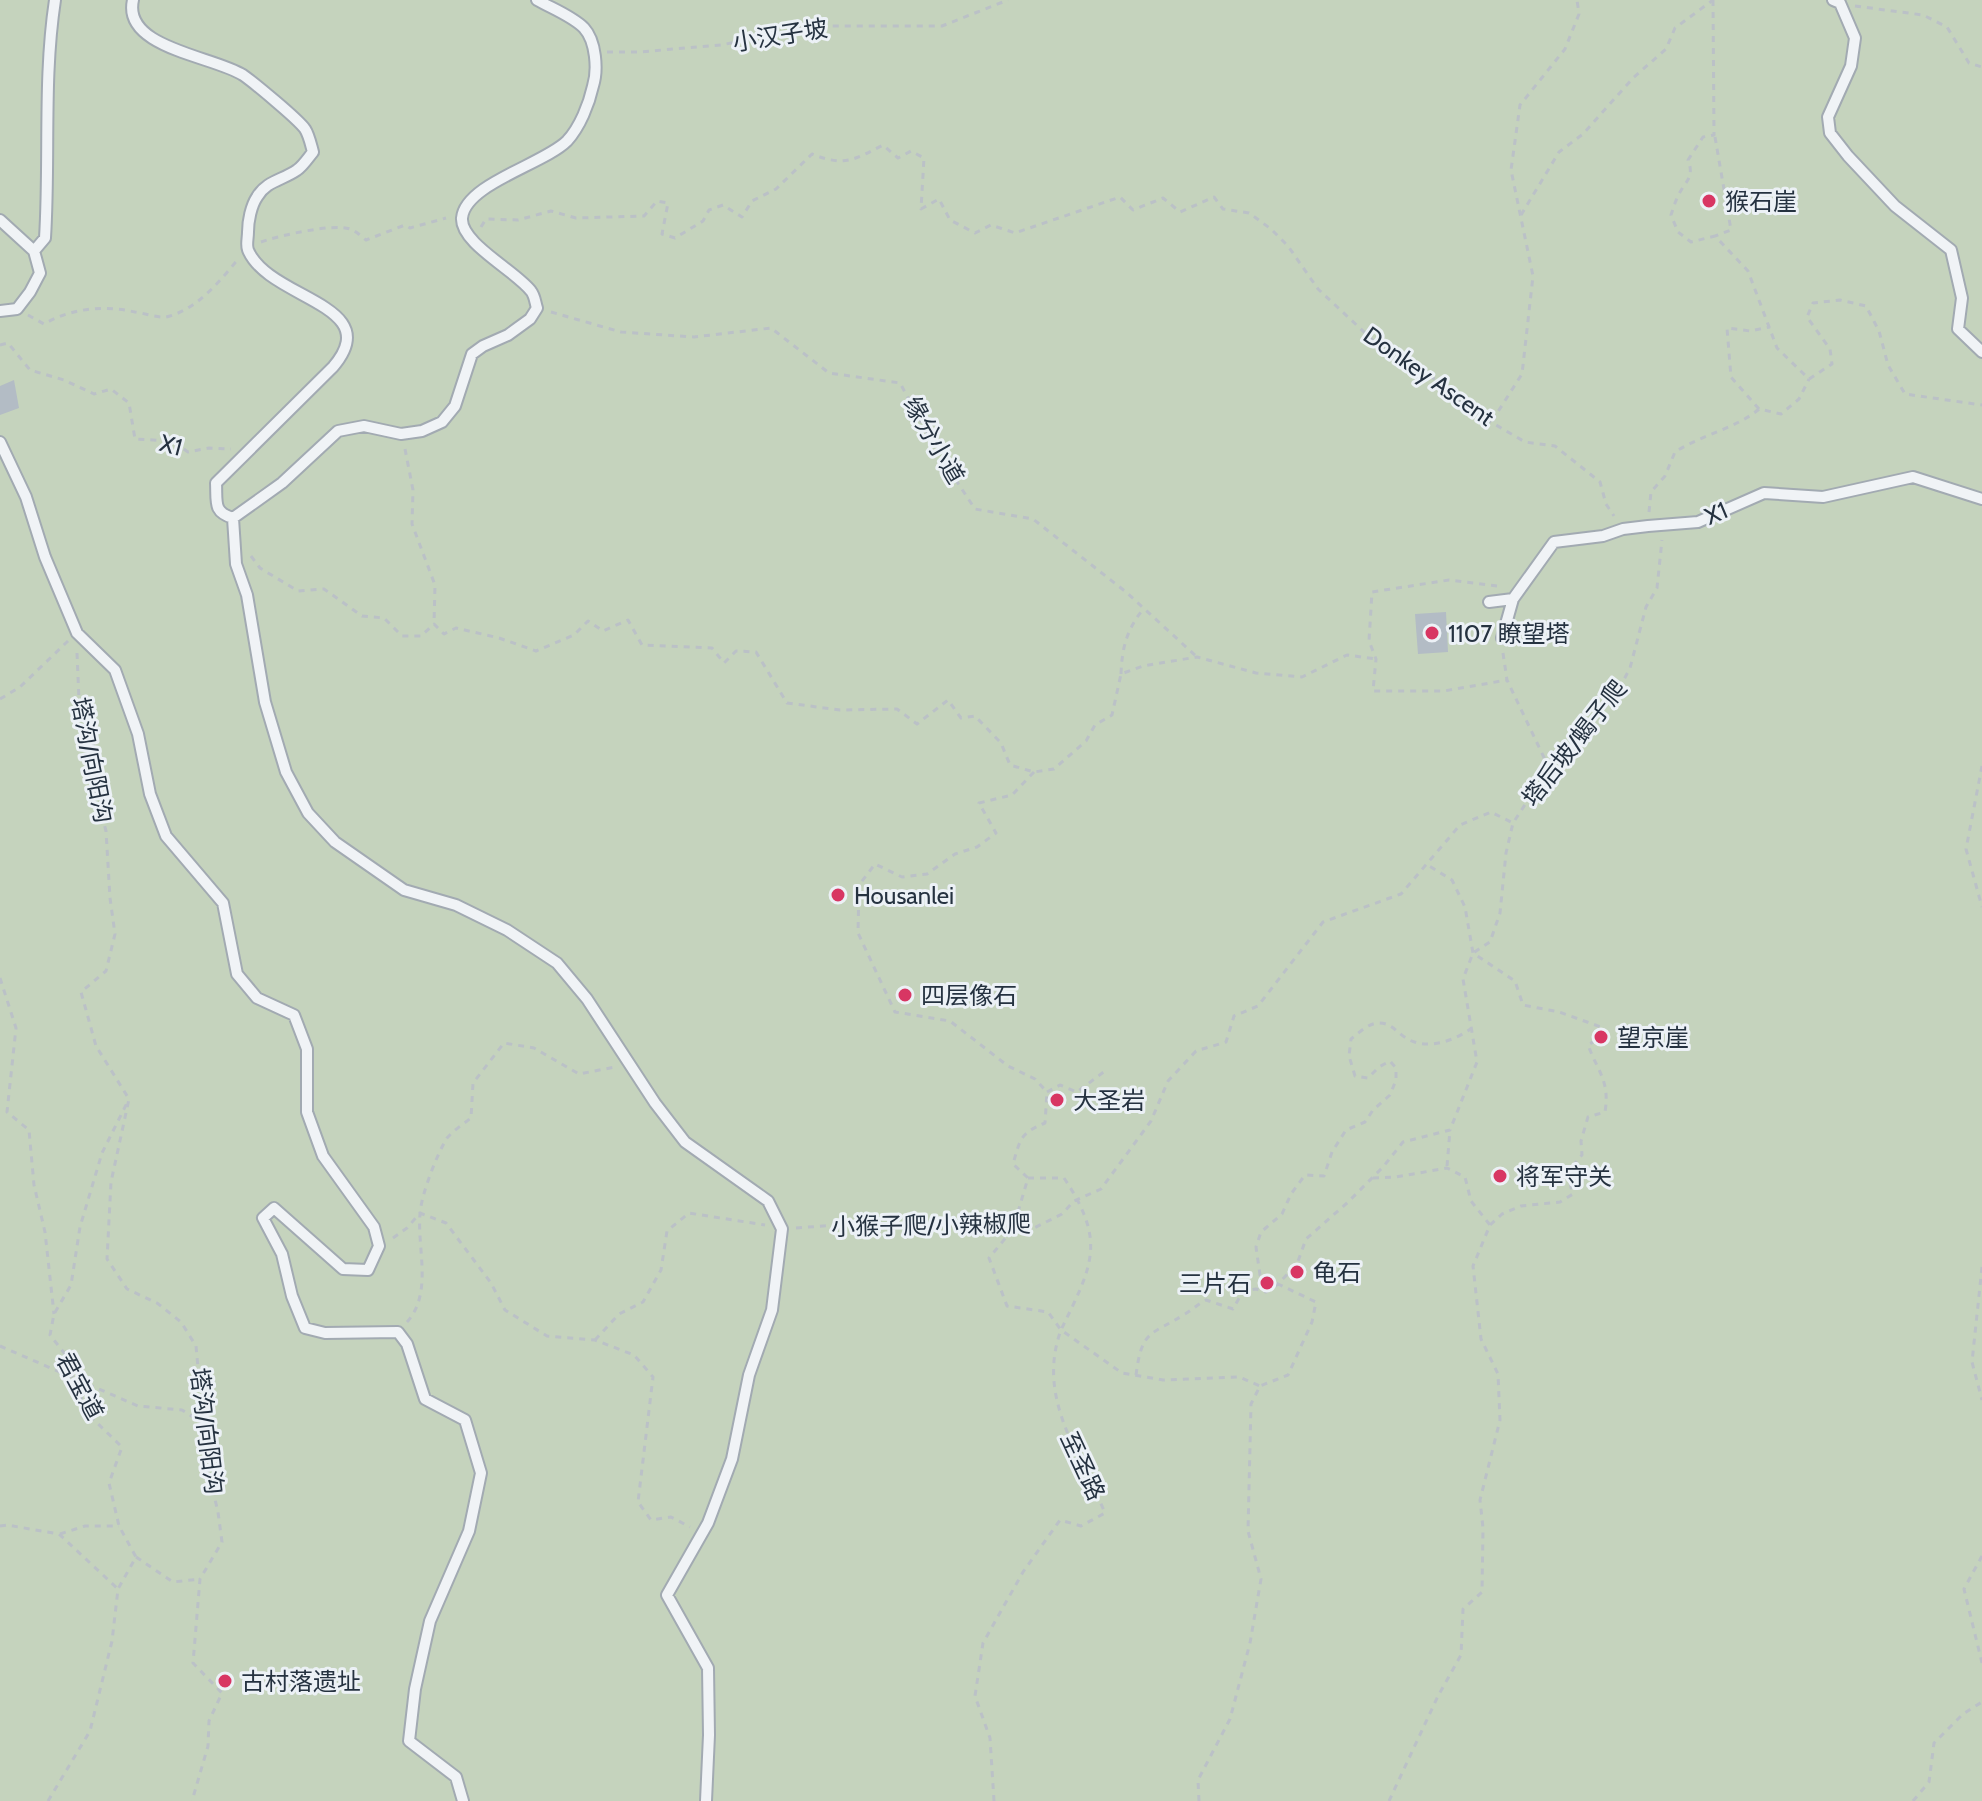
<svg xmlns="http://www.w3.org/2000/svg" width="1982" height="1801" viewBox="0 0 1982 1801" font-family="Cabin,'Noto Sans SC',sans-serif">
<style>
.green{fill:#c5d3bd}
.building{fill:#b3bcc5}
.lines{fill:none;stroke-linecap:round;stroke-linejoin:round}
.service-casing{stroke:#a2aab2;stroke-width:14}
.path{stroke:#bbc1c7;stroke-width:3;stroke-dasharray:6 6;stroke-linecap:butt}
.service{stroke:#f0f3f6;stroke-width:10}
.poi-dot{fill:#d83663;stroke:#ecf1f6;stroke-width:3}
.labels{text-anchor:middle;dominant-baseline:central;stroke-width:6;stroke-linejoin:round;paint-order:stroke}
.street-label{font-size:24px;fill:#253240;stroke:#ecf1f6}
.poi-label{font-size:24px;fill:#253240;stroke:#ecf1f6;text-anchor:start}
</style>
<rect width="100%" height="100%" fill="#dde3e8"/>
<path class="green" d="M0,0H1982V1801H0Z"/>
<path class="building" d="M14,380L19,408L0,415V386Z
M1446,612L1448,652L1418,654L1415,614Z"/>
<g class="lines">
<defs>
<path id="service" d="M133,0C122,48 213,56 243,75C253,82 298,119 305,129C309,135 311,145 313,152C308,158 303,166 297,170C283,180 266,181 257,197C251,206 248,221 248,232C248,238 246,245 248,250C269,300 387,304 333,367L216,483C217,503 213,512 233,518
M1833,0L1840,3L1855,38L1851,66L1828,117L1830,133L1848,156L1895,206L1951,250L1962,298L1958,329L1982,352
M0,220L34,251
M0,311L17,309L30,292L40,273L34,251L45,238C50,158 43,79 55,0
M0,442L26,497L45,557L77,633L115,670L138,734L150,794L166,836L223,903L237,974L257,998L294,1015L307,1049V1112L323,1156L374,1227L379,1246L368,1270L343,1269L274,1208L263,1218L282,1254L292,1296L305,1328L325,1333L398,1332L407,1344L425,1399L465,1420L481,1473L469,1531L430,1621L415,1689L409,1741L456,1777L463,1801
M233,518L236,564L247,595L265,702L286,772L308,813L335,842L404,890L456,905L507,930L557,963L587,999L655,1103L685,1142L768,1201L782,1229L772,1310L749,1375L732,1459L708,1523L667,1595L708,1668L709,1735L706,1801
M233,518L282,483L338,431L364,426L401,434L422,431L442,422L455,406L472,354L483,346L508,335L530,319L537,308C535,302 535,296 531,291C516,271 460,243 462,218C465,184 544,164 567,141C580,127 589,104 593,86C598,70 596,41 584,28C572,16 551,8 537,0
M1489,602L1513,599
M1502,638L1513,599L1554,542L1603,536L1623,529L1648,526L1698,522L1764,493L1823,497L1913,477L1982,499"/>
</defs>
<use href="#service" class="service-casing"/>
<path class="path" d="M1713,0L1714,135L1703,137L1688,160C1695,178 1685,181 1678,196C1675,202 1673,209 1671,215L1678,232L1691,242L1715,236L1748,271L1777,348L1809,379L1832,364L1830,349L1807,317L1813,303L1840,300L1866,306L1879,331L1888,365L1905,394L1982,405
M1855,6L1923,15L1947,27L1969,63L1982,67
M607,52H639L721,45L814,26H942L1008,0
M1715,137L1731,230L1715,236
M1521,215L1559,152L1583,134L1633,78L1666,49L1675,28L1713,0
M481,227L486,219L518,220L551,211L576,218L644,216L657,201L668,203L662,234L675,238L703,221L709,210L723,205L742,217L752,201L776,189L812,154C844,167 854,160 883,145L898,158L911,151L924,158L921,209L939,199L950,220L975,233L991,225L1015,233L1120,197L1133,210L1163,198L1180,212L1214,197L1223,209L1249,213L1271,229L1288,246L1318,289L1379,346L1448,387L1462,405L1525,442L1555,446L1600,482L1606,504L1614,516
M261,242C278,236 333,223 350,229C355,230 362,237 366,240L405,225L410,228L446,218
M551,312L621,332L694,337L771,328L829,373L900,383L938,453L975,509L1033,519L1126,592L1197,657
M28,315L44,324C72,308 104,305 135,312C144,313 157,318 166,317C197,310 220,281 239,258
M0,345L8,343L30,370L64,380L94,394L111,389L129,403L135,439L172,441L188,452L209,448L231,449
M1759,409L1731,377L1727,328L1750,331L1770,327
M1492,421L1522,374L1533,276L1511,170L1520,105L1565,49L1579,14L1577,0
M405,449L413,490L412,524L435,585L434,624
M1649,512L1651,492L1665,476L1675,452C1701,435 1737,428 1759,409L1781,414L1799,399L1809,379
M251,556L260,568L298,591L324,589L362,616L384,618L402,636H421L434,624L444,634L456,628L499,638L536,651L574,635L588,621L603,631L628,620L642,645L712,648L724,663L736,651L756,652L787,703L840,710L897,709L917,724L948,700L961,718L975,716L1001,743L1010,765L1034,772L1054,769L1086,741L1095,725L1112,715L1121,674L1143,666L1197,657L1256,673L1302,677L1347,655L1376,659
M1497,586L1449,580L1372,592L1369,641L1376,659L1373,691H1444L1507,680
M77,653L80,724L94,742L91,776L106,831L110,898L115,934L106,971L81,992L96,1046L129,1099L111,1182L107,1259L127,1289L157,1303L181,1322L196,1346L207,1466L218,1512L222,1542L200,1579L193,1663L222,1693L209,1721L208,1746L192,1801
M1503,653L1507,680L1549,768
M1121,674C1122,647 1127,629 1144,608
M0,699L20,687L68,641
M1982,766L1966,849L1982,907
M1034,772L1012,795L979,803L996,833L977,847L955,854L927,874L902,877L875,864L859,885L858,933L895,1012L950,1021L1008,1066L1035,1079L1047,1092
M0,978L16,1028L7,1112L29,1130L34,1185L45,1232L54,1314
M1047,1092L1060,1085L1077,1092L1105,1071
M1447,1166L1450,1130
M1028,1178H1064C1107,1242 1092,1266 1061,1330L1122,1373L1163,1380L1239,1377L1260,1386
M1373,1178L1396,1177L1447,1168L1465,1177L1471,1201L1490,1225
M796,1228L862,1223L1032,1229L1062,1214L1074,1201L1101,1189L1151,1121L1168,1081L1196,1051L1226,1042L1234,1016L1258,1006L1323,922L1401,894L1460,825L1491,812L1513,823
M393,1238L407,1228L420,1213L446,1223L491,1283L505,1310L547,1336L595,1340L634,1355L653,1377L638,1502L651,1520L671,1517L690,1527
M1982,1267L1972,1362L1982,1400
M407,1322C433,1293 417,1249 420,1214C421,1195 437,1154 447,1138C453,1131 463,1124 471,1118L473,1083L504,1043L534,1048L579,1074L615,1067
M595,1340L619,1314L643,1302L661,1270L667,1231L689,1213L765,1225
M0,1346L138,1406L182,1410L204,1424
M1136,1375C1142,1329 1150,1336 1185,1314C1192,1310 1198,1304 1206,1300L1233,1309L1243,1291L1256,1289L1266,1292L1278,1284L1260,1275L1256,1247L1261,1232L1282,1214L1291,1194L1305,1175L1324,1176L1332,1152L1346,1130L1365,1122L1373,1110L1390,1095L1396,1080V1068L1390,1061L1379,1067L1368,1078L1355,1076L1349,1056L1351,1039C1359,1033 1368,1023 1379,1023C1392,1023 1396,1032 1406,1038C1426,1051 1454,1041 1472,1028
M0,1526L7,1525L59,1534L118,1589
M60,1534L85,1526H119
M1982,1556L1964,1589L1982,1663
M136,1557L173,1582L200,1579
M48,1801L90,1731L112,1641L118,1589L136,1557L119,1526L109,1483L122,1447L92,1418L77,1390L65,1354L50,1335L54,1314L71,1285L80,1227L102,1153L127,1103
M994,1801L990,1738L975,1696L983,1643L1023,1572L1060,1520L1081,1526L1105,1513C1080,1453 1036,1398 1061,1330L1048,1312L1007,1306L989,1258L1013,1229L1028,1178L1013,1164C1020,1140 1020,1133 1045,1123L1047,1092
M1199,1801L1198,1780L1230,1719L1250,1643L1261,1579L1248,1531L1251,1404L1260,1386L1288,1375L1312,1322L1316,1302L1278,1284L1297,1264L1306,1239L1347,1203L1383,1167L1403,1142L1450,1130L1477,1062L1463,979L1473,953L1490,942L1500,913L1506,853L1513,823L1549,768L1580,737L1618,691L1630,668L1646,607L1657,588L1662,540
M1389,1801L1438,1696L1461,1655L1463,1609L1482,1592L1483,1528L1480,1500L1500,1420L1498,1374L1481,1339L1473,1266L1490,1225L1502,1214L1521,1206L1560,1202L1573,1194C1567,1178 1570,1167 1582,1155L1581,1141L1588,1117L1605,1112C1610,1081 1598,1072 1588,1045L1601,1037V1027L1559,1012L1523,1005L1515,981L1473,953L1465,907L1452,880L1426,864
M1913,1801L1929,1782L1934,1743L1963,1714L1982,1702"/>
<use href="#service" class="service"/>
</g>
<g class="poi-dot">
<circle cx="1709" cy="201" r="8"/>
<circle cx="1432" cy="633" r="8"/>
<circle cx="838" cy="895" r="8"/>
<circle cx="905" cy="995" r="8"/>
<circle cx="1601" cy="1037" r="8"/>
<circle cx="1057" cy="1100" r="8"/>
<circle cx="1500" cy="1176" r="8"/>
<circle cx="1297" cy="1272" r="8"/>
<circle cx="1267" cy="1283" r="8"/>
<circle cx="225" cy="1681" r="8"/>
</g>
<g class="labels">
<g class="street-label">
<text transform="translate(780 35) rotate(-9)">小汉子坡</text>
<text transform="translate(1429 376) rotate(35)">Donkey Ascent</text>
<text transform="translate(934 440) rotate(60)">缘分小道</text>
<text transform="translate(171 445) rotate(15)">X1</text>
<text transform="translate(1716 513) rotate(-23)">X1</text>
<text transform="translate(1574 743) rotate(-52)">塔后坡/蝎子爬</text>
<text transform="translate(92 760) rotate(79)">塔沟/向阳沟</text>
<text transform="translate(931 1225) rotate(-1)">小猴子爬/小辣椒爬</text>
<text transform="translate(80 1386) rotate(62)">君宝道</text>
<text transform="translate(207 1431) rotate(83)">塔沟/向阳沟</text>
<text transform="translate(1083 1466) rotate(65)">至圣路</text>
</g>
<g class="poi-label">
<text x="1725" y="201">猴石崖</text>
<text x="1448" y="633">1107 瞭望塔</text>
<text x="854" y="895">Housanlei</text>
<text x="921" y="995">四层像石</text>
<text x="1617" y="1037">望京崖</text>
<text x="1073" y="1100">大圣岩</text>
<text x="1516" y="1176">将军守关</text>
<text x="1313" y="1272">龟石</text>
<text x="1251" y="1283" text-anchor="end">三片石</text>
<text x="241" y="1681">古村落遗址</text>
</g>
</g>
</svg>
